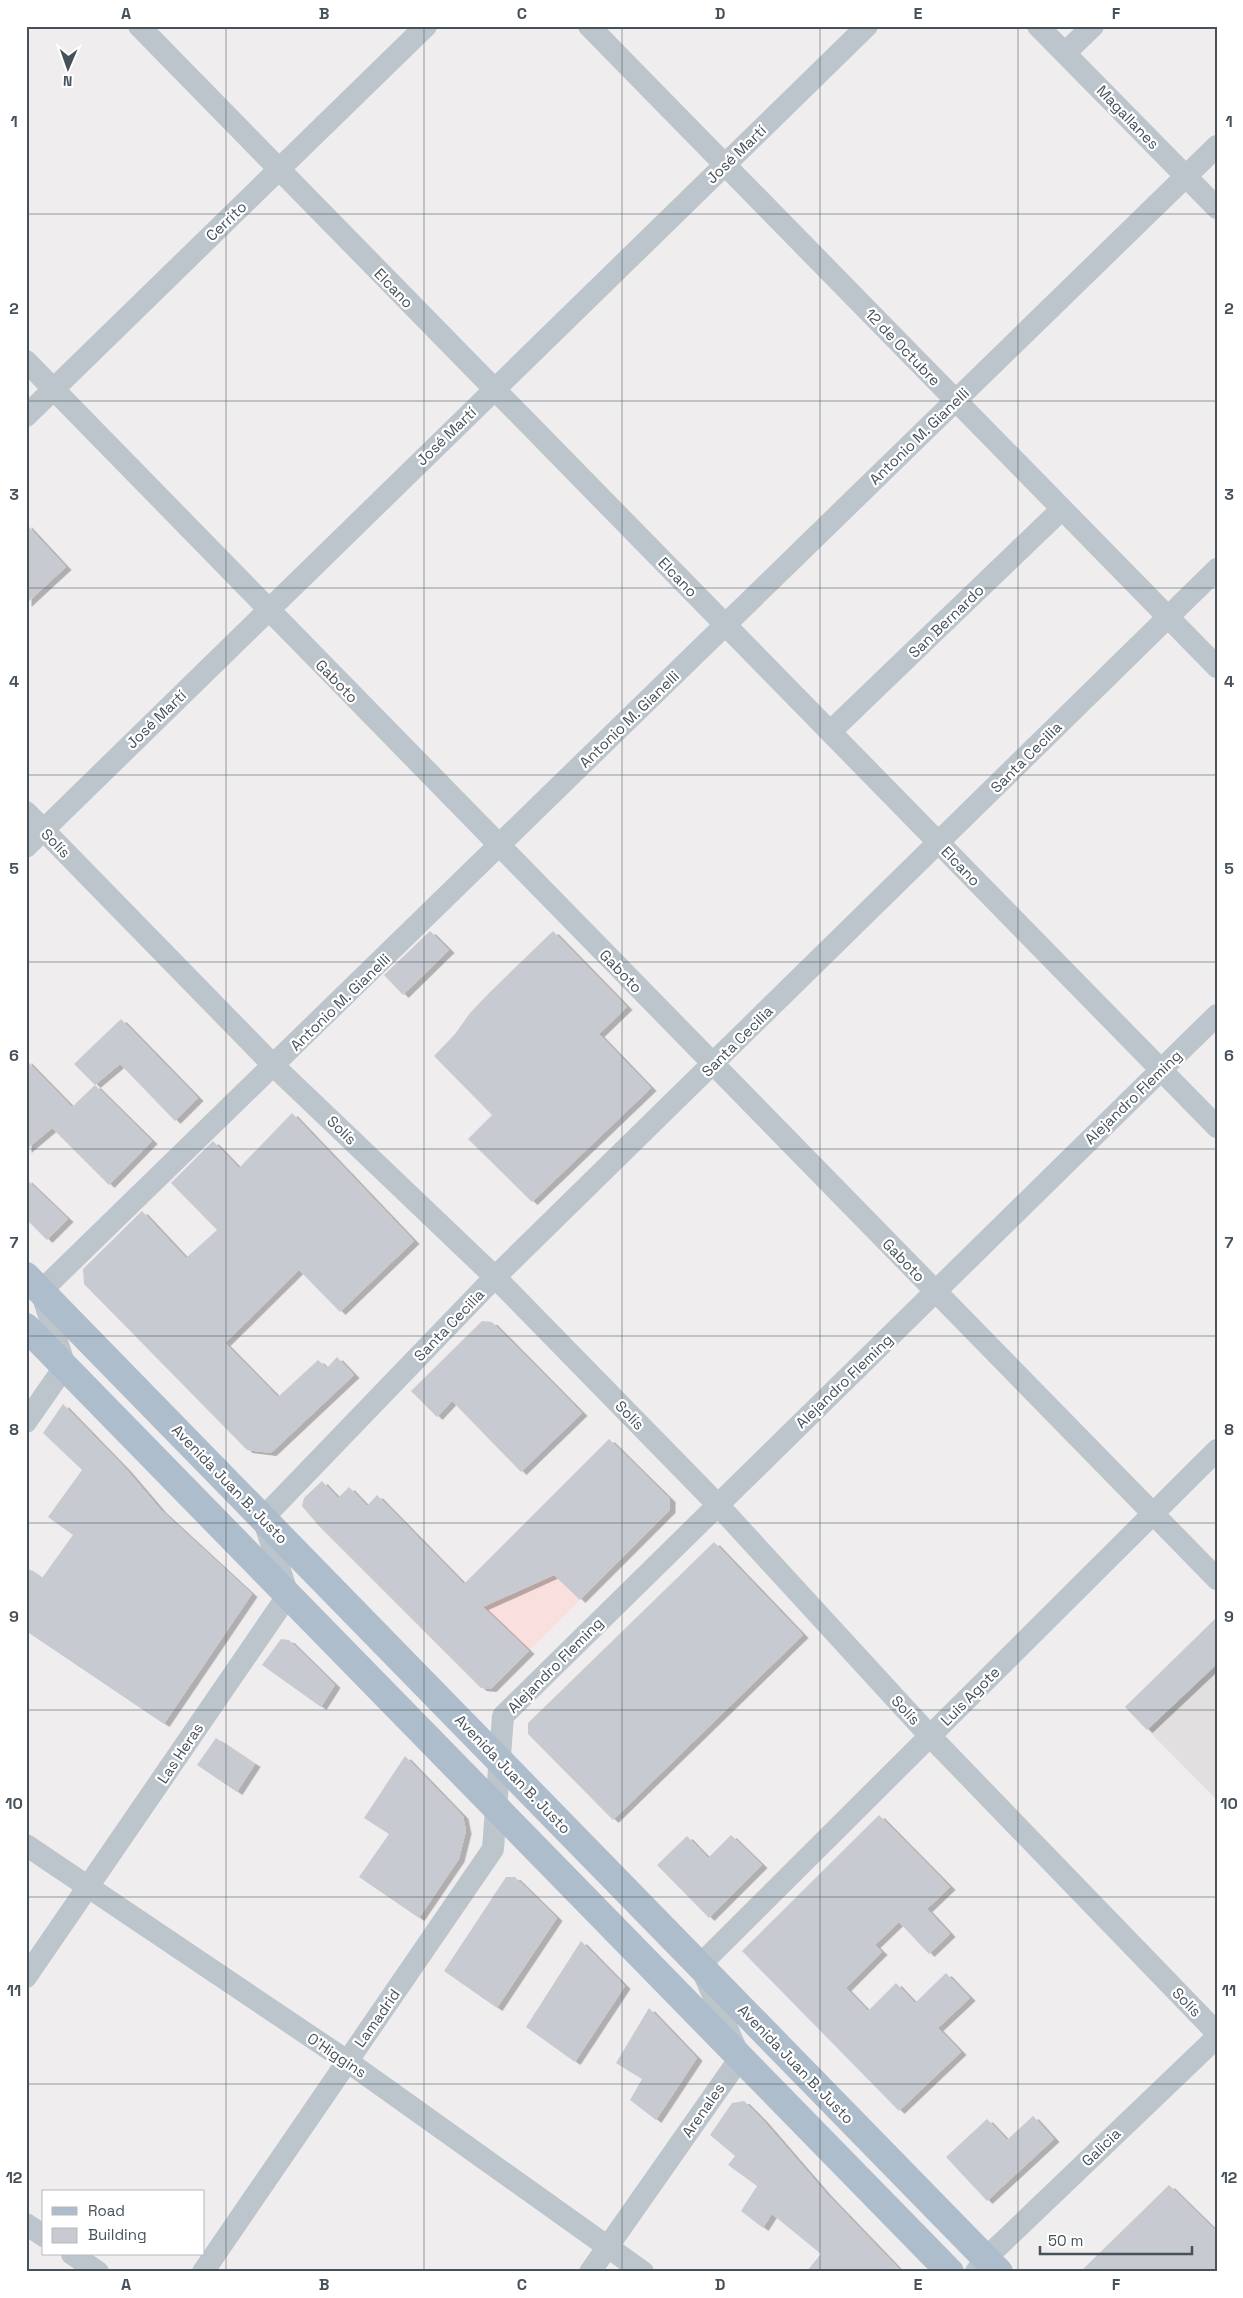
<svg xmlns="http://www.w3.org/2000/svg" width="1243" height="2298" viewBox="0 0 1243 2298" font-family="'Space Grotesk',sans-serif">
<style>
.education{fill:#e1dfdf}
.medical{fill:#f9e0de}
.building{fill:#c7cad0;filter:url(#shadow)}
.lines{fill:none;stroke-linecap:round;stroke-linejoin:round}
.minor{stroke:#bcc5cc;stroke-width:22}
.major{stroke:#aebdcb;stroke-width:28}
.grid{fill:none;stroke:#47515a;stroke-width:1;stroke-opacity:0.55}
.labels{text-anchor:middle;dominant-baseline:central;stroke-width:4.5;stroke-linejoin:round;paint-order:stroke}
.street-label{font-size:15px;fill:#47515a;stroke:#fff}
.neatline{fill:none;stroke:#47515a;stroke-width:2}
.grid-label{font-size:16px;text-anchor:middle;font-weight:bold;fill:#47515a}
</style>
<defs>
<filter id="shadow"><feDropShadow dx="5.5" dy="3" stdDeviation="0" flood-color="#0004"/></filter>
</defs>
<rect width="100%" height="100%" fill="#f0edee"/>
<path class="education" d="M1217,1617V1800L1125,1707Z"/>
<path class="medical" d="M609,1439L670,1499V1510L529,1651L488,1611L446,1653L420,1628Z"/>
<path class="building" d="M26,524L66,567L26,604Z
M430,931L449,950L403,995L384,975Z
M553,931L627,1007L599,1034L651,1088L532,1202L468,1139L492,1115L434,1056L455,1034L470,1013L490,992Z
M121,1019L198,1098L175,1121L120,1064L95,1085L74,1064Z
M26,1060L72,1107L95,1085L152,1141L109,1185L52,1128L26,1150Z
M292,1113L414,1241L340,1312L299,1270L225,1343L278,1397L318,1360L327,1368L337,1357L354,1375L271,1453L247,1450L84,1284L83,1269L142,1211L186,1258L217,1230L171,1183L213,1141L239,1168Z
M26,1179L68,1219L47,1240L26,1219Z
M482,1321L492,1322L582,1413L521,1472L452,1401L437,1417L411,1391Z
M63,1404L126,1469L161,1510L252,1594L164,1724L26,1631V1567L42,1578L73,1535L48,1517L82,1470L43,1433Z
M609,1439L670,1499V1510L580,1600L554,1575L483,1607L529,1651L491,1689L481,1688L318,1525L302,1506L304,1498L322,1481L338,1498L349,1487L367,1506L377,1495L464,1584Z
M714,1542L803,1635L613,1820L528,1734V1723Z
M1217,1617V1664L1147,1730L1125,1707Z
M281,1639L289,1640L335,1685L321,1707L262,1665Z
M216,1738L255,1764L237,1792L197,1765Z
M405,1756L463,1816L466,1831L459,1859L419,1918L359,1877L389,1834L364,1818Z
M879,1815L950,1887L927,1909L950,1934L929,1954L899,1922L875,1945L882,1952L846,1988L868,2011L896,1983L915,2003L946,1973L970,1998L938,2028L961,2052L899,2111L742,1951Z
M731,1835L762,1865L709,1918L657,1865L687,1836L708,1858Z
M506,1877H515L557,1918L497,2008L444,1971Z
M581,1941L625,1986L575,2062L526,2027Z
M649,2008L697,2058L656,2120L630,2100L642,2079L616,2063Z
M744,2101L762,2119L826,2193L902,2272H806L821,2254L772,2214L763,2228L741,2211L757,2186L728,2165L735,2156L710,2135L732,2103Z
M1033,2116L1054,2139L987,2201L946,2157L987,2119L1007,2140Z
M1169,2185L1217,2232V2272H1080Z"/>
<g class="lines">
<path class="minor" d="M139,26L1217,1127
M589,26L1217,667
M1038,26L1217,208
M1065,53L1093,26
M26,361L1217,1579
M26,416L426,26
M830,732L1062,509
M26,812L274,1066L495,1277L718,1505L930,1736L1217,2033
M26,847L867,26
M26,1422L65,1366L41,1291L1217,146
M26,1845L347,2061L643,2272
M26,1977L288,1595L263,1518L495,1277L1217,569
M26,2224L44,2236
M72,2254L98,2272
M203,2272L493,1849L503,1716L1217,1015
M590,2272L740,2058L700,1965L1217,1450
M976,2272L986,2258L1217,2037"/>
<path class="major" d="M26,1276L999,2272
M26,1327L950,2272"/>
</g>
<path class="grid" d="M226,26V2272M424,26V2272M622,26V2272M820,26V2272M1018,26V2272M26,214H1217M26,401H1217M26,588H1217M26,775H1217M26,962H1217M26,1149H1217M26,1336H1217M26,1523H1217M26,1710H1217M26,1897H1217M26,2084H1217"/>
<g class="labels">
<g class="street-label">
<text transform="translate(1128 117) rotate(46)">Magallanes</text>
<text transform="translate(736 154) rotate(-44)">José Martí</text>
<text transform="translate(226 221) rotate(-44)">Cerrito</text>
<text transform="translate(394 288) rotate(46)">Elcano</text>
<text transform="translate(903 347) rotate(46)">12 de Octubre</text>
<text transform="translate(446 436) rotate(-44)">José Martí</text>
<text transform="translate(919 436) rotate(-44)">Antonio M. Gianelli</text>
<text transform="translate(678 577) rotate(46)">Elcano</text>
<text transform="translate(946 621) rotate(-44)">San Bernardo</text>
<text transform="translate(337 681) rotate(46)">Gaboto</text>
<text transform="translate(156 719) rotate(-44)">José Martí</text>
<text transform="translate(629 719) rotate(-44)">Antonio M. Gianelli</text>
<text transform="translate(1026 757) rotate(-45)">Santa Cecilia</text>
<text transform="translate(56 843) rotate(46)">Solís</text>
<text transform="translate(961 866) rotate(46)">Elcano</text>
<text transform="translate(621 971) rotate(46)">Gaboto</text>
<text transform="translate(340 1002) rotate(-44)">Antonio M. Gianelli</text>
<text transform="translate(737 1041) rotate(-45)">Santa Cecilia</text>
<text transform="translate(1133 1097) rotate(-44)">Alejandro Fleming</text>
<text transform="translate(342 1130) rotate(44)">Solís</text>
<text transform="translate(904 1260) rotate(46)">Gaboto</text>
<text transform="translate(449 1325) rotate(-46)">Santa Cecilia</text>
<text transform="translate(844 1381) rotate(-44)">Alejandro Fleming</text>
<text transform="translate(630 1415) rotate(46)">Solís</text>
<text transform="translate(230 1484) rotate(46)">Avenida Juan B. Justo</text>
<text transform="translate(555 1665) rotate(-45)">Alejandro Fleming</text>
<text transform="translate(970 1696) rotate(-45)">Luis Agote</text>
<text transform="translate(906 1710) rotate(47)">Solís</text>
<text transform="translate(180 1753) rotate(-56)">Las Heras</text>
<text transform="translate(513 1774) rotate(46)">Avenida Juan B. Justo</text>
<text transform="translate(1187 2002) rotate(46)">Solís</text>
<text transform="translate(377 2018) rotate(-55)">Lamadrid</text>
<text transform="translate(337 2055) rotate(34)">O'Higgins</text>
<text transform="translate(796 2064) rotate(46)">Avenida Juan B. Justo</text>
<text transform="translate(703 2110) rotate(-55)">Arenales</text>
<text transform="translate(1101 2147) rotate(-44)">Galicia</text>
</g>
</g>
<rect width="1243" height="2298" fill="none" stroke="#ffffff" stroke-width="55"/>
<rect x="42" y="2190" width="162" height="65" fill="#ffffff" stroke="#b5b9bd"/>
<rect x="52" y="2207" width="25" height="8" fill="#aebdcb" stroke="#b5b9bd"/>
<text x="88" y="2216" font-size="15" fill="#47515a">Road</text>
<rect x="52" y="2228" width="25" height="15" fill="#c7cad0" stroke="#b5b9bd"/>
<text x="88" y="2240" font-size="15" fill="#47515a">Building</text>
<g transform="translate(68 68) rotate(182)" stroke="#ffffff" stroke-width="4" paint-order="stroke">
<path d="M0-4L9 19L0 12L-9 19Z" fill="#47515a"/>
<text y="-8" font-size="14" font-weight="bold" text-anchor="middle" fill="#47515a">N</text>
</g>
<path d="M1040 2246v8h152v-8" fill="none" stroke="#47515a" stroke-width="2.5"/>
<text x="1048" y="2246" font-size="15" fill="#47515a" stroke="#ffffff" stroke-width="4" paint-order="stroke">50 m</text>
<rect x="28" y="28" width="1188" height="2242" class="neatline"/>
<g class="grid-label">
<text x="126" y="19">A</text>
<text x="324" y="19">B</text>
<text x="522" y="19">C</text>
<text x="720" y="19">D</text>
<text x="918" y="19">E</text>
<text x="1116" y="19">F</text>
<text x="14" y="127">1</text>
<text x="1229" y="127">1</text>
<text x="14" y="314">2</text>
<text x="1229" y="314">2</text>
<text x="14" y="500">3</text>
<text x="1229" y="500">3</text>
<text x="14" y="687">4</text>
<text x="1229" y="687">4</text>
<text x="14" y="874">5</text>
<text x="1229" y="874">5</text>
<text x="14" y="1061">6</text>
<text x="1229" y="1061">6</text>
<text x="14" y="1248">7</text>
<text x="1229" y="1248">7</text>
<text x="14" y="1435">8</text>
<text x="1229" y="1435">8</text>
<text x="14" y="1622">9</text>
<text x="1229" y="1622">9</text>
<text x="14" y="1809">10</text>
<text x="1229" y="1809">10</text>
<text x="14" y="1996">11</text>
<text x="1229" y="1996">11</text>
<text x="14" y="2183">12</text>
<text x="1229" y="2183">12</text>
<text x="126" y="2290">A</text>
<text x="324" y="2290">B</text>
<text x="522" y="2290">C</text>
<text x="720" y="2290">D</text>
<text x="918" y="2290">E</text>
<text x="1116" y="2290">F</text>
</g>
</svg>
